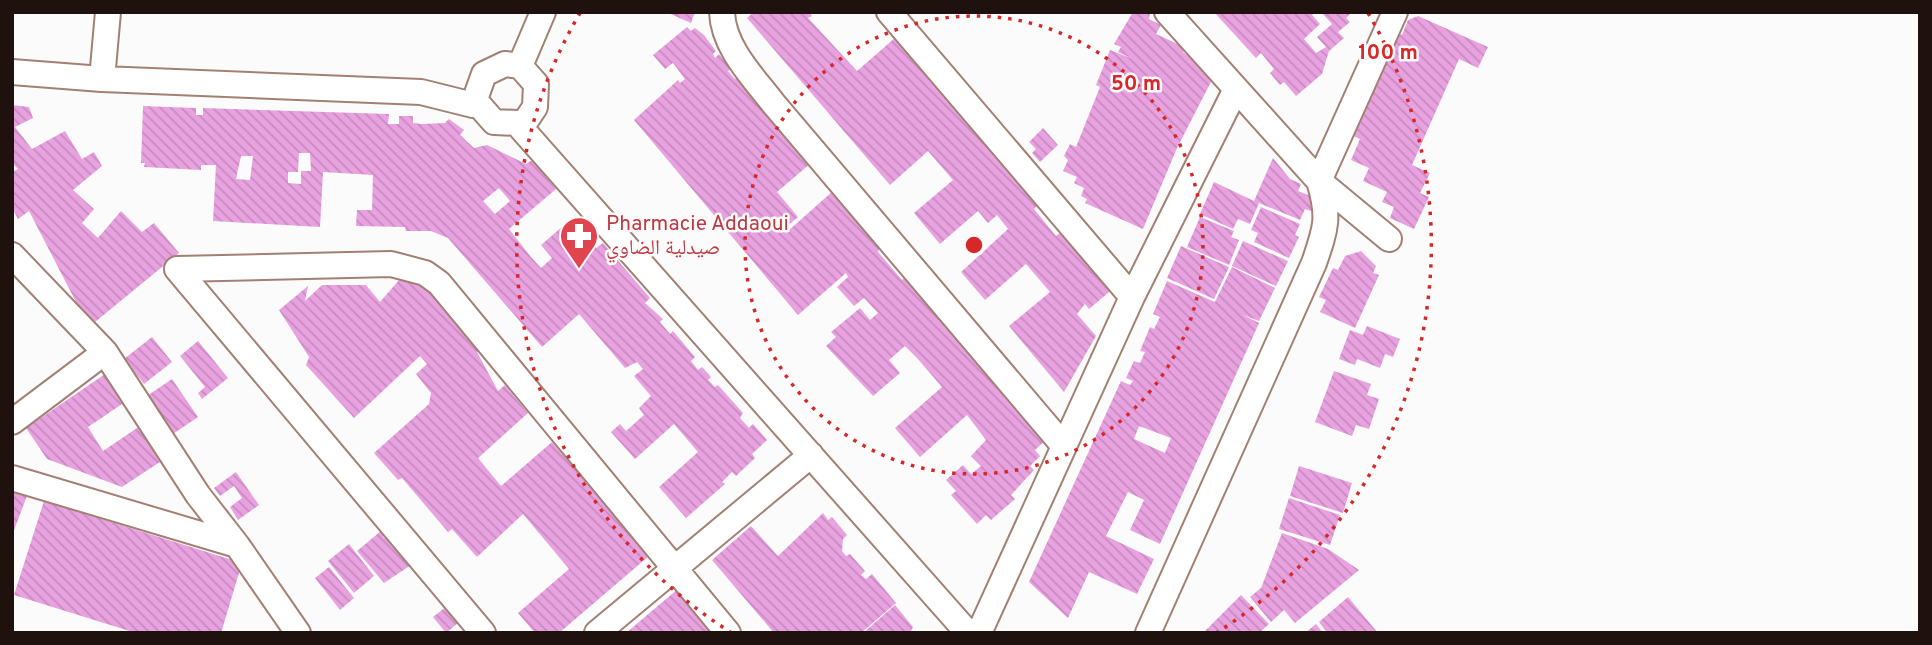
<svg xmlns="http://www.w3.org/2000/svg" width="1932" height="645" viewBox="0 0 1932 645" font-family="Overpass,'Noto Naskh Arabic',sans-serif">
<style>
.building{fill:url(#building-back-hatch);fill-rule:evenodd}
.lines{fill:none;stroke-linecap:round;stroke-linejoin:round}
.minor-casing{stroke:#a28074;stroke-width:28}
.minor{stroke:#fff;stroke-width:24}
.ring{fill:none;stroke:#d62828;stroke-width:3.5;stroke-dasharray:3.5 7}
.labels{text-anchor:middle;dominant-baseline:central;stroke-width:5;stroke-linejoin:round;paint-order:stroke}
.health-label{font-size:21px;fill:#be3a42;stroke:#fbfbfb;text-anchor:start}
.centre{fill:#d62828;stroke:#fbfbfb;stroke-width:3.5}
.ring-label{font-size:21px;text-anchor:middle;font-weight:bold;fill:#d62828;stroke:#fbfbfb;stroke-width:5;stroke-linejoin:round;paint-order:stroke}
</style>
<defs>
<pattern id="building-back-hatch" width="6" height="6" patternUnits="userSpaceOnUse" patternTransform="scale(1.75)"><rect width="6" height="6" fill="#e9a2e0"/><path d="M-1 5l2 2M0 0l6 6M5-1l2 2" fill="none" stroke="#c78abf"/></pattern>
</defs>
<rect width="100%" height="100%" fill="#fbfbfb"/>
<path class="building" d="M666,12H695L691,23Z
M754,12H809L812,16L808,18L857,71L896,37L1038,205L1034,209L1056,236L1065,229L1114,288L1089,309L1085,304L1077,314L1096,336L1064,392L1009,326L1050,292L1026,264L985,300L961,272L1008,229L997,215L988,223L978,211L940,244L914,213L953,180L928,151L890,185L747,18Z
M1133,12L1150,13L1149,19L1161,25L1156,34L1186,48L1183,52L1203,66L1201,70L1214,76L1177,148L1143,229L1085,203L1087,199L1081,196L1084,188L1074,183L1077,177L1063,171L1068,160L1064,156L1070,144L1076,147L1100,87L1096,85L1110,50L1133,59L1118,52L1121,47L1114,44Z
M1214,12H1316L1312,15L1320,24L1304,39L1316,53L1326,47L1317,37L1332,24L1321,12H1352L1346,18L1350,22L1338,32L1344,38L1329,51L1322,74L1296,96L1284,82L1280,85L1270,73L1274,69L1261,53L1256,58Z
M1418,16L1488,47L1478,68L1459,59L1412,165L1430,173L1420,193L1429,197L1414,229L1390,218L1394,207L1382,202L1387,192L1363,181L1369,168L1351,160L1360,139L1352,135L1397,33L1402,35L1408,20Z
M687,27L691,31L695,28L704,35L716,51L713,54L715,58L719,54L731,69L728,71L735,79L738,77L811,163L777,192L798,217L785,228L788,231L833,191L880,245L878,252L902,280L906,276L1048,438L1035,450L1040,456L1030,466L1034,470L1011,495L1015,499L991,520L986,515L977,524L951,495L956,491L946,480L963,465L971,474L981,466L971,456L986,440L967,415L920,457L895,428L942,387L917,358L905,346L889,360L900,373L873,396L826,346L836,337L831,332L860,308L870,320L878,313L864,298L854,306L837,287L848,277L846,273L798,315L634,120L678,80L680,83L685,79L673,63L665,69L653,55Z
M12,105L29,107L33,118L15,127L32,149L65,131L82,159L94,152L102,166L73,190L94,209L82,223L98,238L121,211L142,232L154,223L179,253L89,327L29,211L18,219L12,208V172L18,169L12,163Z
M143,106L196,108V115H203V108L389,114L388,124H399V116H413V123L422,124L445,123L449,119L464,130L460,135L474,148L487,145L526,164L532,160L556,189L509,229L531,257L541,268L552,258L541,245L570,220L580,232L585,230L596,248L603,243L650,298L645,303L663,319L660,322L670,334L673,331L695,357L691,361L698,370L702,367L711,377L708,380L715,387L718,385L743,413L740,418L749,428L753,424L767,440L752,454L755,458L736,476L732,472L722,482L725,484L686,518L659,487L698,452L674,424L635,459L611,432L620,424L626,431L644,415L639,408L651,396L634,376L643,369L637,362L625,368L579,314L542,347L448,238L431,231H406L405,227L356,226L357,210H372L373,175L323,172L320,227L213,221L216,165H201V170L144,167L145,163H141ZM299,153H310L311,171H301V184L288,183V172H298ZM241,156H253L250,180L236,179ZM499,188L510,201L495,214L483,201Z
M1043,128L1058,145L1040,162L1032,153L1036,149L1029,142Z
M1273,158L1290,179L1301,184L1298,191L1316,198L1311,211L1305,209L1300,220L1259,203L1250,224L1238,219L1233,229L1200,214L1214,182L1254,201Z
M1261,207L1300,224L1295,235L1299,237L1289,258L1254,242L1258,233L1251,230Z
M1200,217L1234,231L1231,237L1239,240L1229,265L1187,247Z
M1243,241L1288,261L1276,286L1232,266Z
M1181,246L1229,267L1214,299L1167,278Z
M1361,251L1376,266L1373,273L1379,275L1355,328L1320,312L1326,300L1319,297L1333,268L1338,270L1345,256Z
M1232,267L1275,288L1259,321L1243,315L1259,323L1160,544L1130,530L1144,500L1128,492L1106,536L1154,559L1137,594L1089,572L1068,618L1029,582L1121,381L1130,385L1133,381L1126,378L1134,361L1140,363L1145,352L1140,351L1150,327L1154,329L1160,317L1153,314L1167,281L1215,302ZM1139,426L1171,438L1165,453L1134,439Z
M400,279L425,282L483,347L477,352L498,391L505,385L528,413L478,458L501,486L552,442L649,556L559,633H535L518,613L569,569L523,514L477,557L452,529L448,532L402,478L398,480L374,453L429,404L431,393L416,374L427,364L420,356L354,418L306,365L309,357L279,310L308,286L305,301L322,285H366L380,302Z
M1367,326L1400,339L1393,357L1385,354L1380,368L1357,359L1355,365L1339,359L1350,330L1363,335Z
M152,337L172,362L144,384L124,359Z
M198,341L228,378L202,399L198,393L205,387L180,356Z
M1334,371L1371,384L1367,395L1379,399L1369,429L1356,425L1352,436L1315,422Z
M108,372L128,400L88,427L103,451L143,424L166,458L122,487L47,459L26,428Z
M172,379L198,417L170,436L144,398Z
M1299,466L1352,483L1343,513L1290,496Z
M236,472L259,505L238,520L230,507L242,498L234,486L220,496L214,488Z
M12,487L28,493L13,533H12Z
M1289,498L1340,515L1330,545L1279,529Z
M44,501L242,563L221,633H136L14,595Z
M823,513L828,520L832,517L847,535L843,539L842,551L846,556L850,554L865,571L861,575L866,579L872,574L896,603L861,633H774L712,560L751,526L778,556Z
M381,531L384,538L394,534L417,561L384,583L357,551Z
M1282,533L1328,549L1359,570L1295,623L1284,610L1271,622L1250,597L1261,588Z
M349,544L374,576L354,593L328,561Z
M329,567L354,598L340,610L315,578Z
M679,588L717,633H626Z
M1241,595L1269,624L1259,633H1203Z
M1348,597L1378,633H1327L1319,622Z
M451,603L464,618L446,633L433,617Z
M895,605L913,627L910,633H863Z
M1316,624L1323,633H1305Z"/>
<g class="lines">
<defs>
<path id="minor" d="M722,12C723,47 753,77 773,103L1063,445
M889,12L1132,297
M505,64L520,66L536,84L535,107L521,128L518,123L494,122L479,105H473L484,74Z
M520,66L543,12
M12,72L102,79L421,92L473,105
M102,79L108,12
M521,128L968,633
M1389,239L1319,181L1395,12
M12,255L105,352L198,495L237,545L298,633
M177,269L391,264L425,273L439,283L728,633
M177,269L483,633
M12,422L105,352
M12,478L237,545
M597,633L811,455
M979,633L1132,297L1235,91
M1148,633L1314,263C1326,228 1330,217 1319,181L1167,12"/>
</defs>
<use href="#minor" class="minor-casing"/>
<use href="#minor" class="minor"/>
</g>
<g class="ring">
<circle cx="974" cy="245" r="229"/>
<path d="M732 633A457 457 0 0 1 580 13M1368 13A457 457 0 0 1 1216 633"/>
</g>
<defs>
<symbol id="pharmacy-pin" viewBox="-11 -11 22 30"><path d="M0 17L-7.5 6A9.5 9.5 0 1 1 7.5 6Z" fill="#e0444e" stroke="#fbfbfb"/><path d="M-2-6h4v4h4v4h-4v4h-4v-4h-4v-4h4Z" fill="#fff"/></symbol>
</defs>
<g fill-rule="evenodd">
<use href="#pharmacy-pin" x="557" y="214" width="44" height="60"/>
</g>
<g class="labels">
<g class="health-label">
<text x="606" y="224">Pharmacie Addaoui<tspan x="606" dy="24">صيدلية الضاوي</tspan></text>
</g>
</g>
<circle cx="974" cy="245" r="10" class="centre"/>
<g class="ring-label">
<text x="1388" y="59">100 m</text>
<text x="1136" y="90">50 m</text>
</g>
<rect width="1932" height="645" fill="none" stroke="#1f120e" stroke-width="28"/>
</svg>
